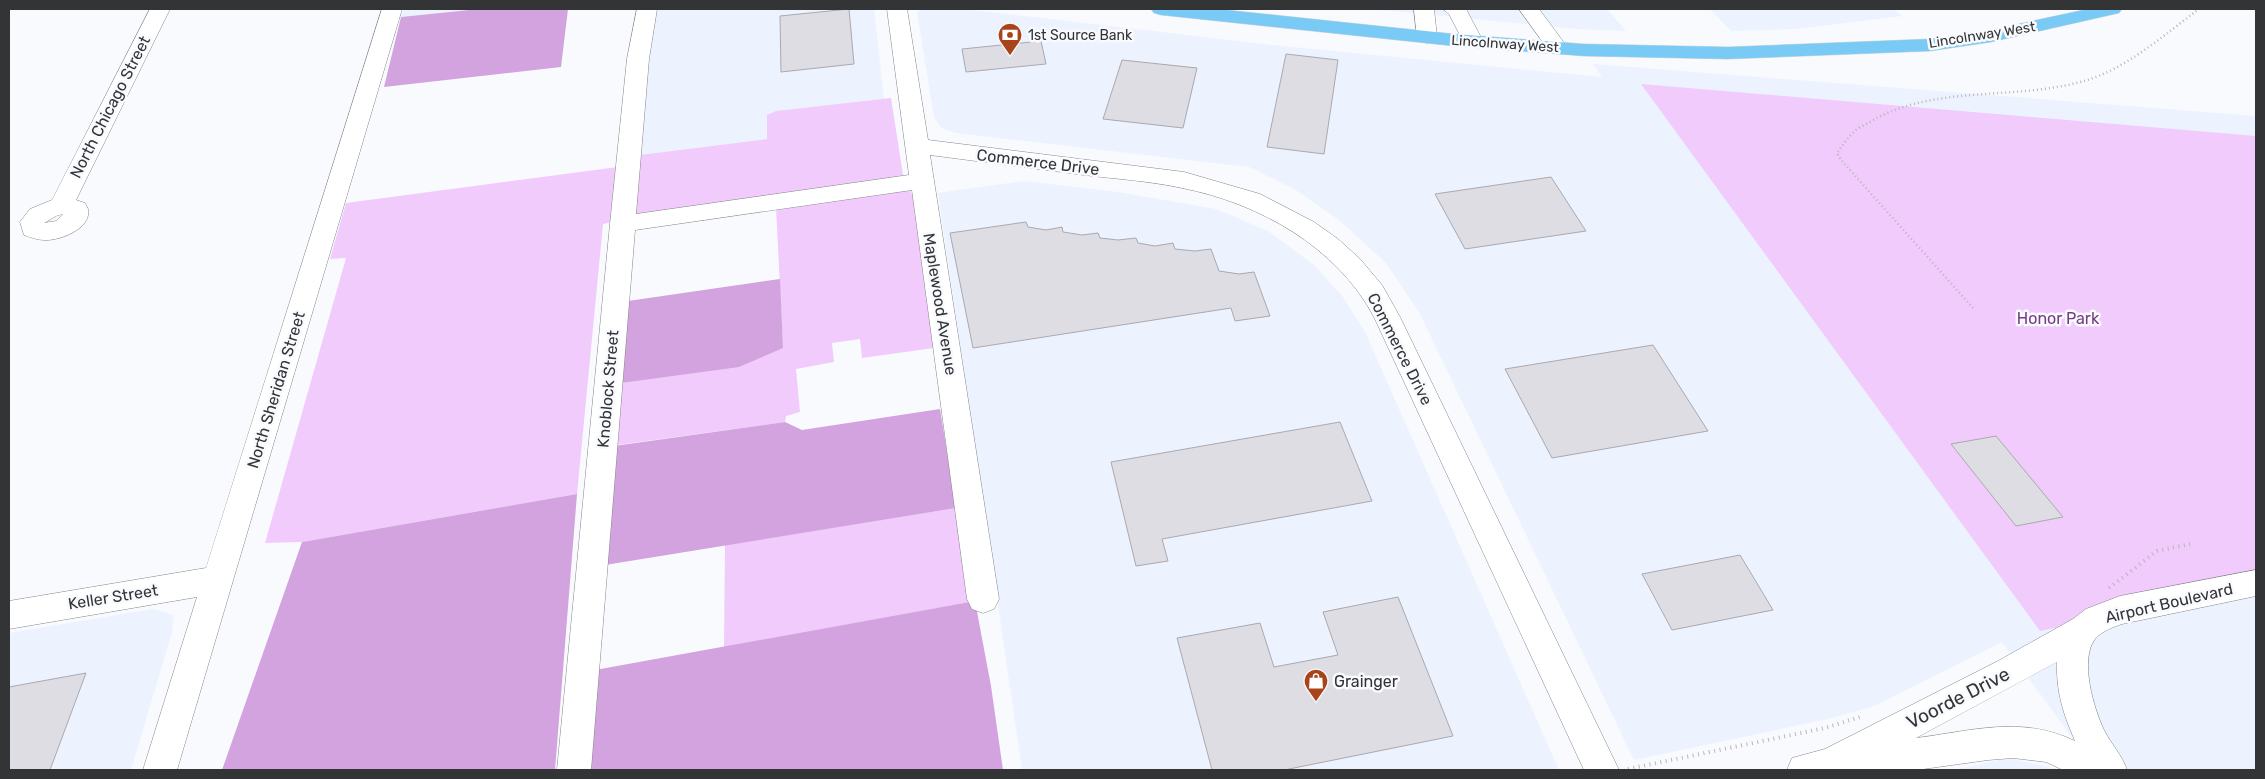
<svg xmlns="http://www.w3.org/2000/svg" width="2265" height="779" viewBox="0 0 2265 779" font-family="Rubik,sans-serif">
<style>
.built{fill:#edf2ff}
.green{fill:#f1cbfb}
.forest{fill:#d2a3de}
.building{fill:#dedde3;stroke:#a9a9ae}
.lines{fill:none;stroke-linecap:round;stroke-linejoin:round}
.minor-casing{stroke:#83868a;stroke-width:1}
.major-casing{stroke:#d6d6d7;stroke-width:1}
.path-far1{stroke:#b6b7bb;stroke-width:2.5;stroke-dasharray:1 3;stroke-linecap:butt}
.path{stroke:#b6b7bb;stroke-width:4;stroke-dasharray:1 4.5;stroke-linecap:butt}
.minor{fill:#fff;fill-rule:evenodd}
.major{fill:#79cbf6;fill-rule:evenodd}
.labels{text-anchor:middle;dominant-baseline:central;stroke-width:5;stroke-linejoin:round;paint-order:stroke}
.far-poi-label{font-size:14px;fill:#333436;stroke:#f8fafe;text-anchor:start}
.far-street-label{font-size:14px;fill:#333436;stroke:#f8fafe}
.street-label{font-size:16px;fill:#333436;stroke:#f8fafe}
.park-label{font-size:16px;fill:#753c83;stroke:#f8fafe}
.poi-label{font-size:16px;fill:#333436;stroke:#f8fafe;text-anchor:start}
.near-street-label{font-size:19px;fill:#333436;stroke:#f8fafe}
</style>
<rect width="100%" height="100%" fill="#f8fafe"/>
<path class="built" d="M404,9H479L401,17Z
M658,9H874L884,99L776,111L767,115V139L640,155L648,50Z
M921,9H964L1272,45L1602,77L1593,64L2256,116V770H2096L2002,642L1874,706L1828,719L1634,760L1419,312L1386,263L1339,220L1294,189L1249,167L956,133L941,128L934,117L917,12Z
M1371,9H1607L1626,31L1577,29Z
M1710,9H1894L1902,16L1797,29L1731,31Z
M1024,181L1118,192L1216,209L1268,231L1314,265L1343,297L1365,332L1559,770H1022L938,193Z
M153,609L174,615L172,632L131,770H9V633Z
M2008,758L2061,770H1954Z"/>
<path class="green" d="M1641,84L2256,136V586L2040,631Z
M891,98L903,175L898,180L636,214L632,212L640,155L767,139V115L776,111Z
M618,167L612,222L603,224L577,494L302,542L265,543L346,258L330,259L346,203Z
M900,188L910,191L913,196L934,348L862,358L860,339L832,343L834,362L796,369L800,412L786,416L785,422L610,446L621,383L783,348L776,207Z
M956,508L970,602L724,647L725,545Z"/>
<path class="forest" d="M479,9H568L561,67L384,87L401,17Z
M780,279L783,348L739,367L621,383L628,301Z
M940,409L956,508L605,565L614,446L785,422L802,430Z
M577,494L555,770H222L302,542Z
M975,601L991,686L1003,770H587L595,670Z"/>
<path class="building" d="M849,9L854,64L781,72L780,16Z
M1041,41L1046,64L966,72L962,49Z
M1286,54L1338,60L1324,154L1267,147Z
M1122,60L1197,68L1183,128L1103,119Z
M1551,177L1586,231L1465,249L1435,194Z
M1026,222L1028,227L1046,230L1062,227L1063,232L1082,235L1098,233L1100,238L1118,240L1136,238L1138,243L1155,246L1173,243L1175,249L1195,251L1211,249L1219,271L1239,274L1254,272L1270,316L1235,321L1231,308L973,348L950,233Z
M1653,345L1708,431L1552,458L1505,369Z
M1340,422L1372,501L1162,539L1168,561L1136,566L1111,462Z
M1996,436L2063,517L2016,526L1951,444Z
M1740,555L1773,610L1672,630L1642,574Z
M1398,597L1453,736L1284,770H1212L1177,638L1260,623L1274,667L1338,655L1323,612Z
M86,673L50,770H9V687Z"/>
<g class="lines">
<defs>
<path id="minor" d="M150,9H170L76,200L85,203L88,209C92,229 59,241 44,240C37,240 30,237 24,235L20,222L30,209L52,200ZM63,214L56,221L44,223L56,216Z
M382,9H402L177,770H143L197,597L9,629V601L206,568Z
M637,9H657L649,59L636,214L909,175L887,9H907L928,140L1184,172L1260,194L1314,222L1338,239L1360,259L1382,285L1400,317L1619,770H1584L1374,317C1337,247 1259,203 1182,188C1150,181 1117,179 1084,175C1033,168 981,162 930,155L999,599L994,609L983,613L972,609L967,599L912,190L635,230L591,770H557L610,224L627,59Z
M1414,9H1434L1437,37L1434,41L1427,43L1420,41L1417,37Z
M1443,9H1466L1483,41L1479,45L1472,47L1465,45L1449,14Z
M1519,9H1539L1568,48L1564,52L1557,54L1550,52Z
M2256,570V596L2122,624C2113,627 2102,631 2095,639C2079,660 2094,709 2104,730C2111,744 2122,755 2127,770H2063L2046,762L2013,758L1988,760L1916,770H1787L1792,758L1825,749L1998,661L2073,619L2086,609L2120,596ZM2057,662C2056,692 2063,713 2075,741C2021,715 1972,731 1916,738Z"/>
<path id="major" d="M1151,9H1217L1454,34L1584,44L1728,47L1930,39L1991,30L2088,9H2122L2119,13L1991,42L1930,51L1728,59L1584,56L1454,46L1161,15L1154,13Z"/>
</defs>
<use href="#minor" class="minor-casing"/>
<use href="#major" class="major-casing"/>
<path class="path-far1" d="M1973,308L1841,160L1837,153C1842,146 1847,138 1854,132C1858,128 1864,125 1870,122C1933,84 2015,101 2084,81C2126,69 2164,35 2199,9"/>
<path class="path" d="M2109,588L2157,551L2190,544
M1628,769L1825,728L1863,716"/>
<use href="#minor" class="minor"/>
<use href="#major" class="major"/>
</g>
<defs>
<symbol id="bank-pin" viewBox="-11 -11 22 30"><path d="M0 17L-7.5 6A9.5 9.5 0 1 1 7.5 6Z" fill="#a9431a" stroke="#f8fafe"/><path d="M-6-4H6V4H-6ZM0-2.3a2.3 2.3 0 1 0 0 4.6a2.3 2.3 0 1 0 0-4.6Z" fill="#fff"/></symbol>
<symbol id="shop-pin" viewBox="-11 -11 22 30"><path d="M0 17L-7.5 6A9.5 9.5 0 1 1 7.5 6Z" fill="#a9431a" stroke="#f8fafe"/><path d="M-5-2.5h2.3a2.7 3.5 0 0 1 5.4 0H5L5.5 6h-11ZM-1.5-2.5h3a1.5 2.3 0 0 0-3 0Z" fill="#fff"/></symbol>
</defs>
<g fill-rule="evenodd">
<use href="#bank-pin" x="996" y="21" width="28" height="38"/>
<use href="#shop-pin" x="1302" y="667" width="28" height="38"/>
</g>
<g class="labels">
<g class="far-poi-label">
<text x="1028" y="35">1st Source Bank</text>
</g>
<g class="far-street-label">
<text transform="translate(1982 35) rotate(-9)">Lincolnway West</text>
<text transform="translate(1505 44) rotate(4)">Lincolnway West</text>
</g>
<g class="street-label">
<text transform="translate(110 107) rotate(-63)">North Chicago Street</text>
<text transform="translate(1038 162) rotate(7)">Commerce Drive</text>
<text transform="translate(940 304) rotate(81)">Maplewood Avenue</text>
<text transform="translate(1400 349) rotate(63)">Commerce Drive</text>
<text transform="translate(608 389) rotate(-85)">Knoblock Street</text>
<text transform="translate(276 390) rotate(-73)">North Sheridan Street</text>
<text transform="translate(113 597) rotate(-9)">Keller Street</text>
<text transform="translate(2169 603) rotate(-13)">Airport Boulevard</text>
</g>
<g class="park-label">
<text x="2058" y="318">Honor Park</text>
</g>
<g class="poi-label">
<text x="1334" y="681">Grainger</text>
</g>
<g class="near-street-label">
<text transform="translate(1958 698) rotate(-27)">Voorde Drive</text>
</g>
</g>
<rect width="2265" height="779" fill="none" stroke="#333436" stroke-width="20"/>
</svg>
